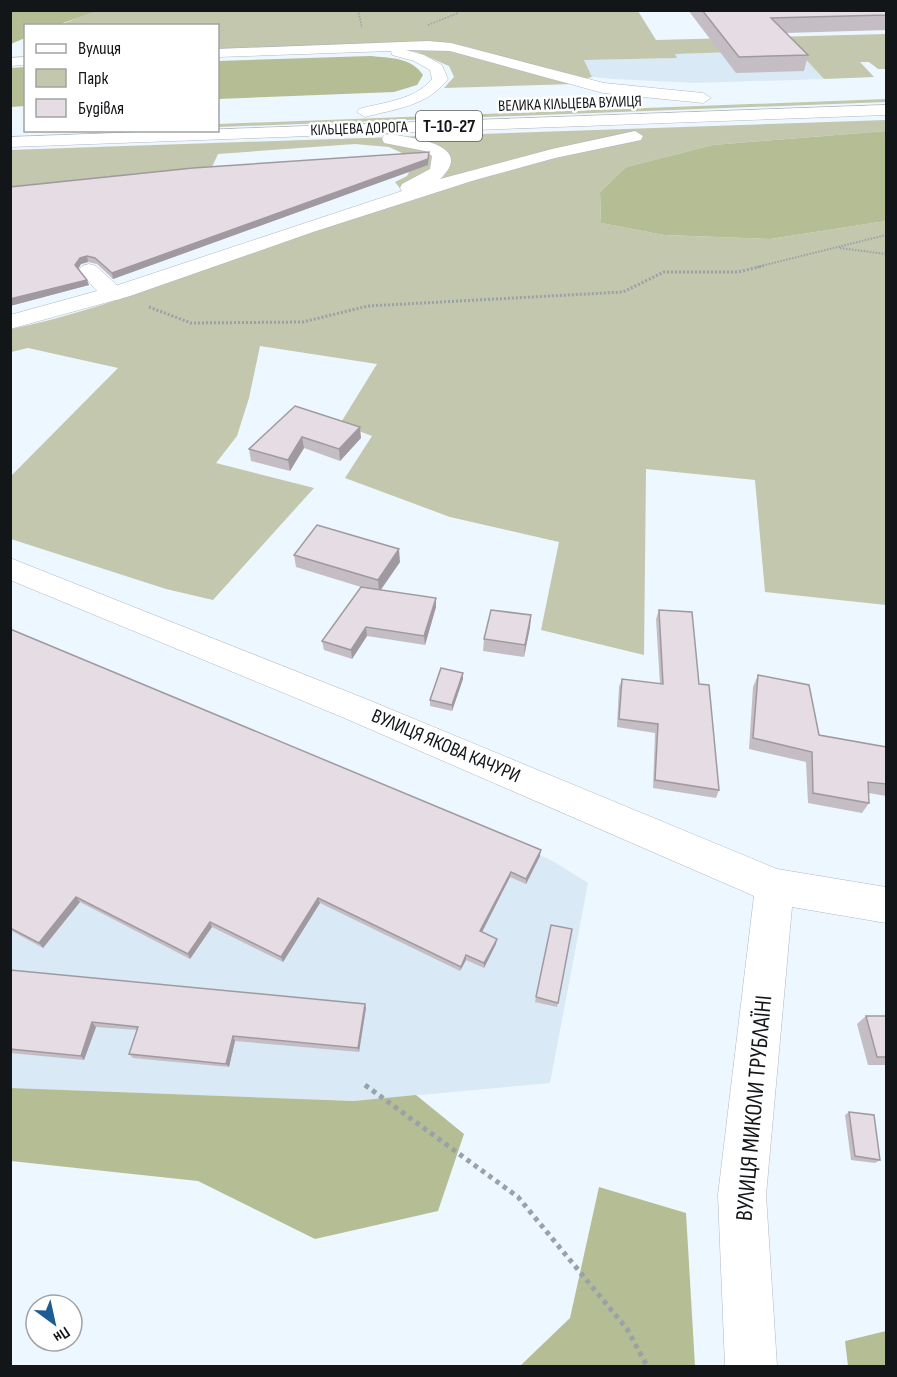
<svg xmlns="http://www.w3.org/2000/svg" width="897" height="1377" viewBox="0 0 897 1377" font-family="'Sofia Sans Condensed',sans-serif">
<style>
.built{fill:#d9e9f6}
.green{fill:#c2c7ad}
.forest{fill:#b5bd94}
.lines{fill:none;stroke-linecap:round;stroke-linejoin:round}
.minor-casing{stroke:#b0b8c0;stroke-width:1}
.highway-casing{stroke:#b0b8c0;stroke-width:1}
.path-far3{stroke:#9aa1a8;stroke-width:1.5;stroke-dasharray:1.5 1.5;stroke-linecap:butt}
.path-far2{stroke:#9aa1a8;stroke-width:2;stroke-dasharray:1.5 1.5;stroke-linecap:butt}
.path-far1{stroke:#9aa1a8;stroke-width:3;stroke-dasharray:2 2;stroke-linecap:butt}
.path{stroke:#9aa1a8;stroke-width:5;stroke-dasharray:4.5 4.5;stroke-linecap:butt}
.minor{fill:#fff;fill-rule:evenodd}
.highway{fill:#fff;fill-rule:evenodd}
.wall{fill:#c5bdc4}
.shaded-wall{fill:#a09aa0}
.building{fill:#e5dce4;stroke:#a09aa0;stroke-width:1.5}
.labels{text-anchor:middle;dominant-baseline:central;stroke-width:5;stroke-linejoin:round;paint-order:stroke}
.far-street-label{font-size:16px;fill:#131619;stroke:#fff}
.shield{fill:#fff;stroke:#5a5c5e;stroke-width:1.5}
.shield-label{font-size:18px;font-weight:bold;fill:#131619}
.street-label{font-size:20px;fill:#131619;stroke:#fff}
.near-street-label{font-size:24px;fill:#131619;stroke:#fff}
</style>
<rect width="100%" height="100%" fill="#edf7ff"/>
<path class="built" d="M797,50L824,79L694,83L613,79L592,77L584,60L676,58L674,54Z
M11,633L551,860L588,883L550,1083L354,1101L11,1088Z"/>
<path class="green" d="M96,10L638,11L656,40L886,34V69H878L869,62H860L874,77L824,79L797,50L675,54L677,58L584,60L592,77L583,79L468,47L432,42L218,49V26H58Z
M432,48C480,56 526,74 574,84L444,88L454,77L449,66L417,52L400,49Z
M886,99V102L218,127V124Z
M886,120V131L713,145L626,167L600,192L601,223L664,235L770,239L886,221V605L765,592L755,480L646,469L644,655L541,630L559,542L450,517L345,478L372,436L340,424L377,364L260,346L249,398L237,436L216,463L314,488L213,600L166,589L11,539V476L118,368L28,348L11,352V329C114,308 210,264 309,231C342,220 376,211 410,201L395,182L407,176L411,168L404,154L389,147L355,144L218,154L211,169L11,191L10,150Z"/>
<path class="forest" d="M15,11V10L96,11L58,25L26,26L25,38L11,44V12Z
M370,56C390,58 411,57 423,75L417,85L394,92L218,99V61Z
M25,67V106L11,107V68Z
M886,131V221L770,239L664,235L601,223L600,192L626,167L713,145Z
M11,1088L354,1101L416,1095L464,1134L438,1211L315,1239L198,1181L11,1161Z
M599,1187L686,1213L695,1366H520L570,1318Z
M886,1331V1366H848L845,1341Z"/>
<g class="lines">
<defs>
<path id="minor" d="M89,264L96,266L121,289L124,294L121,299C103,303 93,286 82,274L79,270L82,266Z
M10,558L366,699L777,869L886,887V923L792,907L766,1195L777,1366H725L718,1195L754,896L342,717L10,580Z"/>
<path id="highway" d="M428,41L451,43L604,83L703,93L711,98L703,103L603,93L450,51L406,50L424,55L442,65L448,79C428,106 395,109 365,117L357,112L359,109C384,102 415,100 432,79L430,70L414,61L392,55L391,51L218,57V49Z
M26,57V65L10,66V58Z
M886,105V115L10,147V137Z
M635,131L643,136L641,140L555,158L475,180L313,232L130,296L10,329V315L115,286L402,191L400,188L402,184L430,169L432,156L425,151L384,143L382,139L384,135L390,134C411,138 477,144 440,179L552,149Z"/>
</defs>
<use href="#minor" class="minor-casing"/>
<use href="#highway" class="highway-casing"/>
<path class="path-far3" d="M358,10L362,28
M428,25L458,13V10"/>
<path class="path-far2" d="M840,248L886,254
M757,267L886,235"/>
<path class="path-far1" d="M149,307L191,323L303,322L368,306L623,292L664,272H738L763,266"/>
<path class="path" d="M365,1085L518,1197L627,1329L647,1366"/>
<use href="#minor" class="minor"/>
<use href="#highway" class="highway"/>
</g>
<path class="wall" d="M688,10H886V30L786,33L808,55L804,71L736,73Z
M429,152L428,165L113,279L97,264L88,262L81,264L78,269L89,285L10,306V187Z
M295,406L361,438L340,461L304,448L290,471L251,461L249,449Z
M294,555L400,562L381,590L436,607L425,645L367,636L352,659L324,650L322,641L361,587L296,567Z
M659,610L699,684L719,790L716,798L653,788L655,733L617,727L619,687L622,679L660,684L656,619Z
M531,615L530,627L524,657L483,651L484,639Z
M10,629L540,856L526,884L510,877L482,932L496,944L484,968L466,960L460,971L320,903L283,962L212,927L190,959L80,902L43,948L10,930Z
M463,673V679L452,711L430,706V700Z
M758,675L819,735L886,747V796L869,793V803L862,813L808,803L806,762L749,749L753,687Z
M551,925L572,929L557,1007L535,1002Z
M10,970L366,1008L359,1052L235,1041L229,1067L133,1058L129,1054L137,1030L96,1027L84,1060L10,1053Z
M866,1016H886V1065H868L857,1024Z
M849,1112L880,1160L875,1163L851,1160L845,1115Z"/>
<path class="shaded-wall" d="M429,152L428,165L113,279L112,273Z
M87,256L88,262L81,264L77,271L75,265L80,258Z
M87,280L89,285L10,306V299Z
M360,427L361,438L340,461L339,449Z
M302,437L304,448L290,471L288,460Z
M399,549L400,562L379,592L378,580Z
M436,598V607L425,645L424,636Z
M531,615L530,627L524,657L525,645Z
M366,627L367,636L352,659L351,650Z
M463,673V679L452,711V705Z
M541,850L540,856L526,884V879Z
M511,872L510,877L480,936V931Z
M76,897L80,902L43,948L39,943Z
M318,898L320,903L283,962L281,957Z
M210,922L212,927L190,959L188,954Z
M497,939L496,944L484,968V963Z
M466,955V960L460,971L461,967Z
M365,1004L366,1008L359,1052L358,1048Z
M92,1022L96,1027L84,1060L81,1056Z
M233,1036L235,1041L229,1067L226,1064Z"/>
<path class="building" d="M702,10H886V15L771,18L808,55L739,57Z
M429,152L428,159L112,273L95,258L87,256L80,258L75,265L87,280L10,299V187L193,168Z
M295,406L360,427L339,449L302,437L288,460L249,449Z
M317,525L399,549L378,580L294,555Z
M361,587L436,598L424,636L366,627L351,650L322,641Z
M491,610L531,615L525,645L484,639Z
M659,610L692,612L699,684L709,685L719,790L655,780L658,724L619,719L622,679L663,684Z
M10,629L541,850L526,879L511,872L480,931L497,939L484,963L466,955L461,967L318,898L281,957L210,922L188,954L76,897L39,943L10,928Z
M441,668L463,673L452,705L430,700Z
M758,675L809,685L819,735L886,747V784L868,782L869,803L813,793L812,752L753,738Z
M551,925L572,929L558,1003L536,997Z
M10,970L365,1004L358,1048L233,1036L226,1064L129,1054L138,1027L92,1022L81,1056L10,1049Z
M866,1016H886V1057H877Z
M849,1112L874,1115L880,1160L855,1156Z"/>
<g class="labels">
<g class="far-street-label">
<text transform="translate(570 104) rotate(-2)">ВЕЛИКА КІЛЬЦЕВА ВУЛИЦЯ</text>
<text transform="translate(359 129) rotate(-2)">КІЛЬЦЕВА ДОРОГА</text>
</g>
<rect class="shield" x="416" y="111" width="66" height="30" rx="4.5"/>
<g class="shield-label">
<text x="449" y="126">Т-10-27</text>
</g>
<g class="street-label">
<text transform="translate(446 746) rotate(23)">ВУЛИЦЯ ЯКОВА КАЧУРИ</text>
</g>
<g class="near-street-label">
<text transform="translate(754 1108) rotate(-85)">ВУЛИЦЯ МИКОЛИ ТРУБЛАЇНІ</text>
</g>
</g>
<rect width="897" height="1377" fill="none" stroke="#131619" stroke-width="24"/>
<rect x="24" y="24" width="195" height="108" fill="#ffffff" stroke="#a1a2a3" stroke-width="1.5"/>
<rect x="36" y="44" width="30" height="9" fill="#ffffff" stroke="#a1a2a3" stroke-width="1.5"/>
<text x="78" y="54" font-size="18" fill="#131619">Вулиця</text>
<rect x="36" y="69" width="30" height="18" fill="#c2c7ad" stroke="#a1a2a3" stroke-width="1.5"/>
<text x="78" y="84" font-size="18" fill="#131619">Парк</text>
<rect x="36" y="99" width="30" height="18" fill="#e5dce4" stroke="#a1a2a3" stroke-width="1.5"/>
<text x="78" y="114" font-size="18" fill="#131619">Будівля</text>
<g transform="translate(54 1323) rotate(147)"><circle r="28" fill="#ffffff" stroke="#a1a2a3" stroke-width="1.5"/>
<path d="M0-4.5L10 22L0 15L-10 22Z" fill="#1c5e93"/>
<text y="-9" font-size="16" font-weight="bold" text-anchor="middle" fill="#131619">Пн</text>
</g>
</svg>
